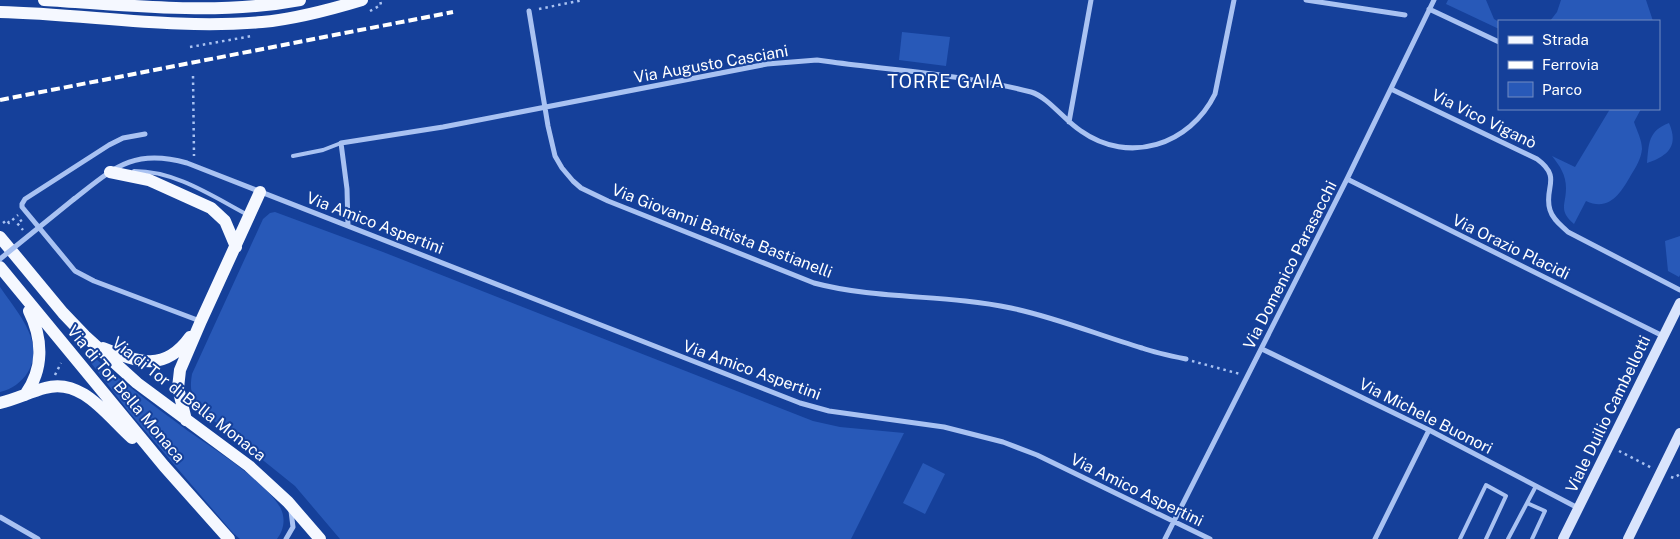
<svg xmlns="http://www.w3.org/2000/svg" width="1680" height="539" viewBox="0 0 1680 539" font-family="'Public Sans',sans-serif">
<style>
.green{fill:#2859b8}
.lines{fill:none;stroke-linecap:round;stroke-linejoin:round}
.path{stroke:#a9c2f2;stroke-width:2.5;stroke-dasharray:2.5 4;stroke-linecap:butt}
.service{stroke:#a9c2f2;stroke-width:4}
.minor{stroke:#a9c2f2;stroke-width:5}
.secondary{stroke:#d9e4fc;stroke-width:10}
.primary{stroke:#f5f8ff;stroke-width:12}
.rail{stroke:#fff;stroke-width:4;stroke-dasharray:9 4;stroke-linecap:butt}
.minor-bridge{stroke:#a9c2f2;stroke-width:5}
.primary-bridge{stroke:#f5f8ff;stroke-width:12}
.labels{text-anchor:middle;dominant-baseline:central;stroke-width:4;stroke-linejoin:round;paint-order:stroke}
.street-label{font-size:16px;fill:#fff;stroke:#15409a}
.neighbourhood-label{font-size:18px;letter-spacing:1px;fill:#fff;stroke:#15409a}
</style>
<rect width="100%" height="100%" fill="#15409a"/>
<path class="green" d="M1448,0H1486L1494,19L1499,22V29L1446,4Z
M1561,0H1646L1653,21H1550L1557,12Z
M902,32L950,37L946,66L899,60Z
M1610,109H1641L1634,122C1637,131 1642,140 1642,149C1641,159 1636,167 1631,175C1621,193 1609,212 1586,201L1574,224C1558,210 1566,205 1566,188C1566,175 1560,166 1552,156L1575,167Z
M1669,123C1679,146 1668,156 1647,163C1649,143 1648,131 1669,123Z
M275,212L383,252L813,421L840,427L904,433L851,539H340L295,486L204,413C192,401 189,390 192,374L263,219L270,213Z
M1680,236V275L1679,277L1668,271L1665,241Z
M0,287C16,311 46,342 28,372C21,383 12,389 0,392Z
M89,353C121,381 154,406 188,431C214,449 265,481 280,507C286,518 284,530 277,539H240L233,533L129,412L88,359L87,354Z
M923,463L945,474L925,514L903,503Z"/>
<g class="lines">
<path class="path" d="M539,9L583,0
M370,11L381,5L380,0
M190,47L252,36
M193,76L194,156
M22,220L17,223L23,230
M3,223L7,220L9,223L18,215
M1192,361L1240,374
M55,375L61,363
M1619,451L1652,468
M1671,477L1674,478L1680,474"/>
<path class="service" d="M293,156L323,150L341,143
M134,171C176,171 212,196 248,215
M1527,503L1545,511L1532,539
M1460,539L1486,485L1506,496L1486,539
M1508,539L1536,486"/>
<path class="minor" d="M1306,0L1405,15
M1429,9L1499,42
M529,11L548,126L555,156L562,168L573,181L581,188L608,201L814,283C878,300 946,294 1011,308C1055,317 1098,335 1142,348C1156,353 1171,356 1186,359
M1391,89L1537,159C1563,178 1543,188 1550,210C1553,220 1561,225 1568,232L1680,290
M1069,122L1091,0
M145,134L123,138L109,145L25,199L22,204V207L75,271L94,281L200,321
M1347,179L1663,336
M74,199C114,168 133,148 187,163L800,403L829,411L944,427L1003,442L1037,455L1210,539
M348,226L347,189L341,143L443,127L767,64L817,60L832,62C898,71 966,75 1031,92C1048,97 1065,121 1081,131C1129,165 1190,145 1215,94L1234,0
M1262,349L1429,430L1578,508
M0,517L38,539
M286,539L293,527L291,511
M1165,539L1347,179L1434,0
M1375,539L1429,430"/>
<path class="secondary" d="M1563,539L1680,303
M1628,539L1680,433"/>
<path class="primary" d="M0,12C87,14 174,30 262,22C296,19 329,10 362,0
M110,172L149,180L211,208L225,221L236,247
M0,237L63,313L85,336L137,383L249,466L288,502L320,539
M0,267L164,466L229,539
M103,348C138,362 164,373 190,337
M25,395C44,369 43,339 29,311
M0,403C16,399 30,392 45,388C82,377 108,417 132,438
M186,420L178,388L180,370L201,321L260,192"/>
<path class="rail" d="M0,100L453,12"/>
<path class="minor-bridge" d="M0,259L74,199"/>
<path class="primary-bridge" d="M44,0C129,5 215,16 300,0"/>
</g>
<g class="labels">
<g class="street-label">
<text transform="translate(711 64) rotate(-10)">Via Augusto Casciani</text>
<text transform="translate(1484 119) rotate(26)">Via Vico Viganò</text>
<text transform="translate(375 223) rotate(21)">Via Amico Aspertini</text>
<text transform="translate(722 231) rotate(21)">Via Giovanni Battista Bastianelli</text>
<text transform="translate(1511 247) rotate(26)">Via Orazio Placidi</text>
<text transform="translate(1290 265) rotate(-63)">Via Domenico Parasacchi</text>
<text transform="translate(752 370) rotate(20)">Via Amico Aspertini</text>
<text transform="translate(126 394) rotate(50)">Via di Tor Bella Monaca</text>
<text transform="translate(189 399) rotate(38)">Via di Tor di Bella Monaca</text>
<text transform="translate(1608 414) rotate(-64)">Viale Duilio Cambellotti</text>
<text transform="translate(1426 416) rotate(27)">Via Michele Buonori</text>
<text transform="translate(1137 490) rotate(26)">Via Amico Aspertini</text>
</g>
<g class="neighbourhood-label">
<text x="946" y="81">TORRE GAIA</text>
</g>
</g>
<rect x="1498" y="20" width="162" height="90" fill="#15409a" stroke="#738cc2"/>
<rect x="1508" y="36" width="25" height="8" fill="#f5f8ff" stroke="#738cc2"/>
<text x="1542" y="45" font-size="15" fill="#ffffff">Strada</text>
<rect x="1508" y="61" width="25" height="8" fill="#ffffff" stroke="#738cc2"/>
<text x="1542" y="70" font-size="15" fill="#ffffff">Ferrovia</text>
<rect x="1508" y="82" width="25" height="15" fill="#2859b8" stroke="#738cc2"/>
<text x="1542" y="95" font-size="15" fill="#ffffff">Parco</text>
</svg>
